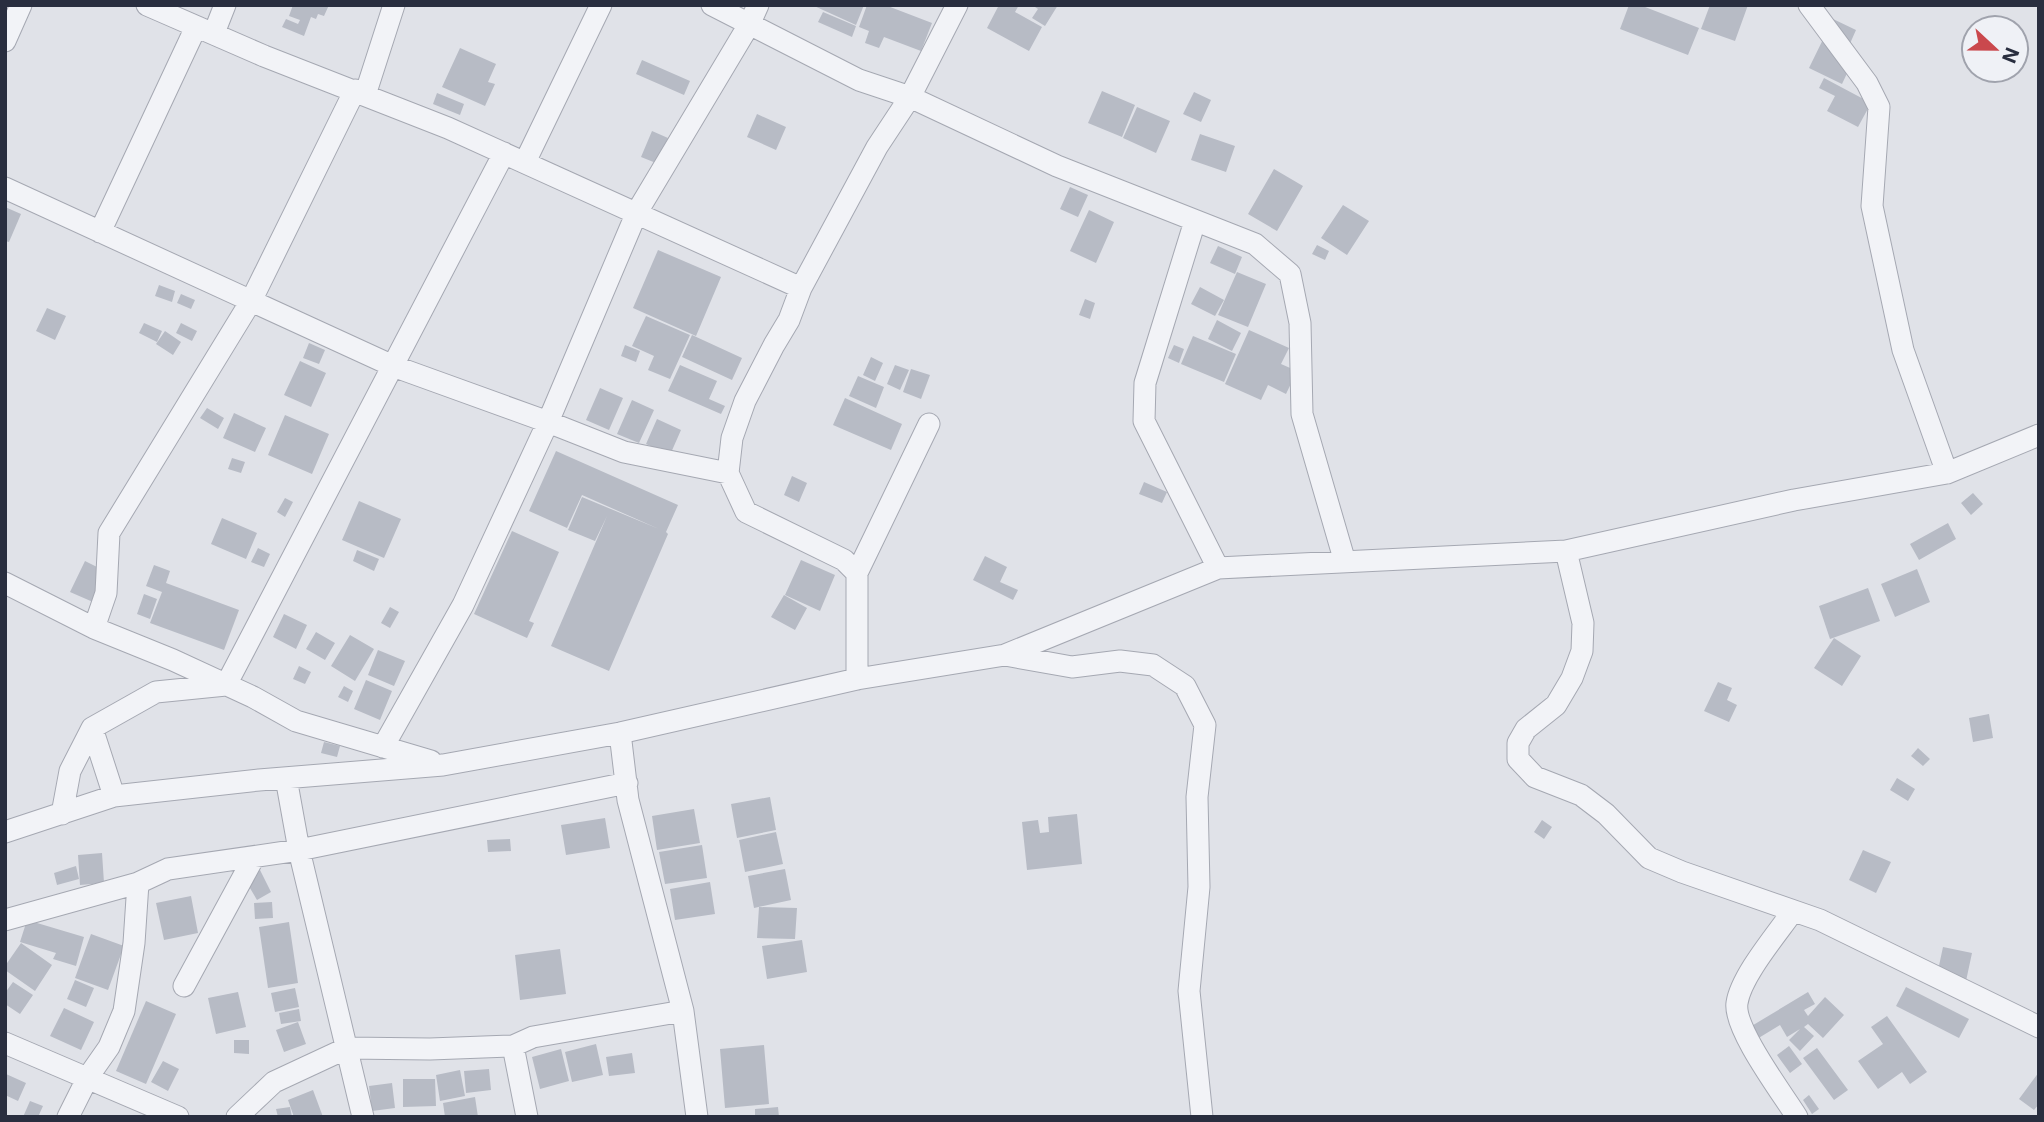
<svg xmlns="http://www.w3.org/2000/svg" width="2044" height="1122" viewBox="0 0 2044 1122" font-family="Inter,sans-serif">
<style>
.building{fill:#b7bbc5}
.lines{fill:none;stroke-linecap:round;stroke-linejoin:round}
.street-casing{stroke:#a5a8b2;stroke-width:23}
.street{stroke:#f2f3f7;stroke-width:21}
</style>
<rect width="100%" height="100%" fill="#e0e2e8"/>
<path class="building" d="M293,5H329L324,16L318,14L316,19L311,17L304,36L282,27L286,19L298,24L300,20L289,16Z
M812,5H864L856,25Z
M867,5H885L932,23L921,51L884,37L879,48L865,43L869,31L859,27Z
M999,5H1019L1015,12L1042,27L1029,51L987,28Z
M1032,5H1058L1045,26L1032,18L1038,9Z
M1629,5H1640L1699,28L1688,55L1620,29Z
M1710,5H1748L1735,41L1701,29Z
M823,12L856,26L852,37L818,22Z
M1833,19L1856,30L1848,48L1857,52L1842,84L1809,68Z
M460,48L496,64L488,82L495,84L485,106L442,87Z
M642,60L690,81L684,95L636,74Z
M1824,78L1871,103L1858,127L1827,111L1835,96L1819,88Z
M1102,91L1135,105L1122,137L1088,123Z
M1194,92L1211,100L1201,122L1183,114Z
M437,93L464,104L460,115L433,104Z
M1137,107L1170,121L1156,153L1123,138Z
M757,114L786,127L776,150L747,137Z
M652,131L668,138L656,163L641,157Z
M1200,134L1235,146L1226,172L1191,160Z
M1274,169L1303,186L1277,231L1248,214Z
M1070,187L1088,195L1078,217L1060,209Z
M1343,205L1369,221L1347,255L1321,238Z
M5,207L21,214L9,242L5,241Z
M1089,210L1114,222L1096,263L1070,251Z
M1317,245L1329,251L1325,260L1312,254Z
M1218,246L1242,257L1235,274L1210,263Z
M658,250L721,277L696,336L633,308Z
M1237,272L1266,284L1248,327L1218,315Z
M159,285L175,291L172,302L155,296Z
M1200,287L1224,300L1215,316L1191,304Z
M181,294L195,300L191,309L177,303Z
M1085,299L1095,303L1090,319L1079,315Z
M47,308L66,316L55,340L36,331Z
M646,316L690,335L670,379L648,370L654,356L632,346Z
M1217,320L1241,333L1232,351L1208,339Z
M144,323L162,331L157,342L139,333Z
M181,323L197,331L192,341L176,333Z
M1249,330L1289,348L1281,364L1297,371L1286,394L1268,385L1261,400L1225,384Z
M165,331L181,342L173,355L156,344Z
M692,335L742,358L732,380L682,357Z
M1193,336L1236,354L1224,382L1181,364Z
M309,343L325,350L319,364L303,358Z
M625,345L640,351L636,362L621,356Z
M1174,345L1184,349L1179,363L1168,358Z
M871,357L883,363L875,381L863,375Z
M300,361L326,373L311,407L284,395Z
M680,365L717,381L709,399L725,406L721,414L668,391Z
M895,365L909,370L900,390L887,384Z
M911,369L930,375L921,399L903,392Z
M858,376L884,387L876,408L849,396Z
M600,388L623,398L609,430L586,420Z
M845,398L902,424L891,450L833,425Z
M632,400L654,410L639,443L617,434Z
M207,408L224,418L218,429L200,418Z
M234,413L266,428L255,452L223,438Z
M285,415L329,434L312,474L268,455Z
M657,419L681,430L670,455L646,444Z
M556,451L678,505L666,532L668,534L609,671L551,646L607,516L595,541L568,530L582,497L659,529L582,495L567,528L529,511Z
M232,458L245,462L241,473L228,469Z
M792,476L807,483L799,502L784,495Z
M1144,482L1167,492L1162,503L1139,494Z
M1973,493L1983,504L1971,515L1961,503Z
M285,498L293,502L285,517L277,512Z
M359,501L401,519L384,558L342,540Z
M222,518L257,533L246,559L211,544Z
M1948,523L1956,539L1919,560L1910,544Z
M512,531L559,552L529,621L534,623L527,638L474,614Z
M258,548L270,554L264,567L251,562Z
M357,550L379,559L374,571L353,561Z
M985,556L1007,567L1000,582L1018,590L1013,600L973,580Z
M801,560L835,575L820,611L785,595Z
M85,561L107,572L93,602L70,592Z
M154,565L170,571L166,583L239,610L224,650L150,623L162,592L146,586Z
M1917,569L1930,602L1895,617L1881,584Z
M1868,588L1880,621L1830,639L1819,606Z
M144,594L157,599L150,619L137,614Z
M784,595L807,608L795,630L771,617Z
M390,607L399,612L390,628L381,623Z
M284,614L307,625L296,649L273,637Z
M316,632L335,643L325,660L306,649Z
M350,635L374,649L355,681L331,666Z
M1834,638L1861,656L1842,686L1814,668Z
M378,650L405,661L394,686L368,675Z
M299,666L311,672L305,684L293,679Z
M366,680L392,691L380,720L354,709Z
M1718,682L1732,688L1727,700L1737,705L1729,722L1704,711Z
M344,686L353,691L348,702L338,697Z
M1989,714L1993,738L1973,742L1969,718Z
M324,742L340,746L337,757L321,753Z
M1918,748L1930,759L1923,766L1911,756Z
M1897,778L1915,789L1908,801L1890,790Z
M770,797L776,830L737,838L731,804Z
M694,809L700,843L657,850L652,816Z
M1077,814L1082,864L1027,870L1022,822L1038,820L1040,833L1049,832L1048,817Z
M605,818L610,848L566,855L561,825Z
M1542,820L1552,827L1544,839L1534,832Z
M776,832L783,864L745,872L739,840Z
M510,839L511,851L488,852L487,840Z
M702,845L707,878L665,884L659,852Z
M1863,850L1891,862L1876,893L1849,880Z
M102,853L104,883L80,885L78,855Z
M76,866L79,879L57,885L54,873Z
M785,869L791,900L754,908L748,876Z
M260,870L271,892L257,900L244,878Z
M710,882L715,914L675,920L670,889Z
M191,896L198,933L164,940L156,903Z
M272,902L273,918L255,919L254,903Z
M759,907L797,908L795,939L757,938Z
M27,920L84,937L76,966L53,959L56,953L20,942Z
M289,922L298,983L268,988L259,927Z
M91,934L124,946L108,990L75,978Z
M802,940L807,972L767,979L762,946Z
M21,943L52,965L35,991L5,970V966Z
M1943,947L1972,953L1966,981L1937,975Z
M560,949L566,994L520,1000L515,955Z
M75,980L94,988L86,1007L67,999Z
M13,982L33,995L20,1014L5,1004V993Z
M1906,987L1969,1019L1959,1038L1896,1006Z
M295,988L299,1007L275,1012L271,993Z
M238,992L246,1027L216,1034L208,998Z
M1808,992L1815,1004L1804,1010L1808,1016L1825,997L1844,1015L1823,1038L1808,1024L1804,1027L1814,1036L1800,1051L1789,1040L1800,1029L1787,1037L1780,1025L1757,1039L1750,1027Z
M146,1001L176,1014L146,1084L116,1071Z
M64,1008L94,1022L81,1050L50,1036Z
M299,1009L301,1021L281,1024L279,1013Z
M1887,1016L1927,1072L1910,1084L1902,1072L1878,1089L1858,1061L1883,1044L1871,1027Z
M298,1022L306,1044L284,1052L276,1030Z
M234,1040H249V1054L234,1053Z
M596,1044L603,1075L572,1082L565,1052Z
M764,1045L769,1104L725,1108L720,1049Z
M1789,1046L1802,1064L1790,1073L1777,1055Z
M1817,1048L1848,1090L1834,1100L1803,1058Z
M561,1049L569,1081L540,1089L532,1057Z
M632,1053L635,1073L609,1076L606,1057Z
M163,1061L179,1069L168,1091L151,1082Z
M489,1069L491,1090L466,1093L464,1071Z
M460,1070L465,1096L440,1101L436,1075Z
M2039,1072V1104L2034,1110L2019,1099Z
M6,1074L26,1083L18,1101L5,1095Z
M403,1079H435L436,1106L403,1107Z
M392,1083L395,1108L372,1111L369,1086Z
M313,1090L323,1117H294L288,1100Z
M1809,1095L1819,1109L1812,1114L1803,1100Z
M475,1097L478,1117H445L443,1103Z
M30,1101L43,1106L38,1117H23Z
M290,1107L292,1117H278L276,1109Z
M778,1107L779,1117H755V1109Z"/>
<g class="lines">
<defs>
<path id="street" d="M147,5L264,56L448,128L801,288
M712,5L859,80L910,97L877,147L801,288L789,320L774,345L745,401L732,438L728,473L746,512L844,560L857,573V679
M957,5L910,97L1057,166L1255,244L1290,274L1300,323L1302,414L1345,562
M1809,5L1867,83L1879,107L1872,206L1903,350L1947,473
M214,33L225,5
M5,41L21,5
M365,95L394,5
M525,162L601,5
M5,188L393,366L548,422L624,452L728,473
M1195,221L1145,383L1144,421L1218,568
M100,232L196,27
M1566,551L1583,623L1582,651L1572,678L1556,705L1526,729L1518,743V759L1535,777L1581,795L1606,814L1649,858L1682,872L1820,920L2039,1027
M857,573L929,424
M5,583L94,628L173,660L253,697L296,721L431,761
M94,628L106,593L109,533L251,301L355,90
M1005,655L1072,667L1120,661L1153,665L1185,686L1205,725L1197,797L1199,887L1189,991L1202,1117
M92,728L114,796
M383,747L463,605L548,422L637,212L750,23L758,5
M286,778L299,850L363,1117
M62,814L70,771L92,728L156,692L226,685L504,153
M5,832L114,796L259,780L443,765L620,733L857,679L1005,655L1218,568L1566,551L1794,500L1947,473L2039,435
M1793,911C1777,934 1741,976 1737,1003C1733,1028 1782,1093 1797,1117
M5,920L138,883L168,869L299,850L627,783
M184,986L254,857
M683,1011L697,1117
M5,1043L178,1117
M513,1046L527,1117
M68,1117L88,1077L109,1047L124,1011L134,943L138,883
M237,1117L274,1082L347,1048L430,1049L513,1046L533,1037L683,1011L628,800L620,733"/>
</defs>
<use href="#street" class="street-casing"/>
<use href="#street" class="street"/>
</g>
<rect width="2044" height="1122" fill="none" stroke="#292e3f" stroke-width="14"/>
<g transform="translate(1995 49) rotate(112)"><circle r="33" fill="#eff1f6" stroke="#a0a3ad" stroke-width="2"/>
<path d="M0-5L12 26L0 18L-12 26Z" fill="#ca484d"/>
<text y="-10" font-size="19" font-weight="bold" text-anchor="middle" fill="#292e3f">N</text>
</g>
</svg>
